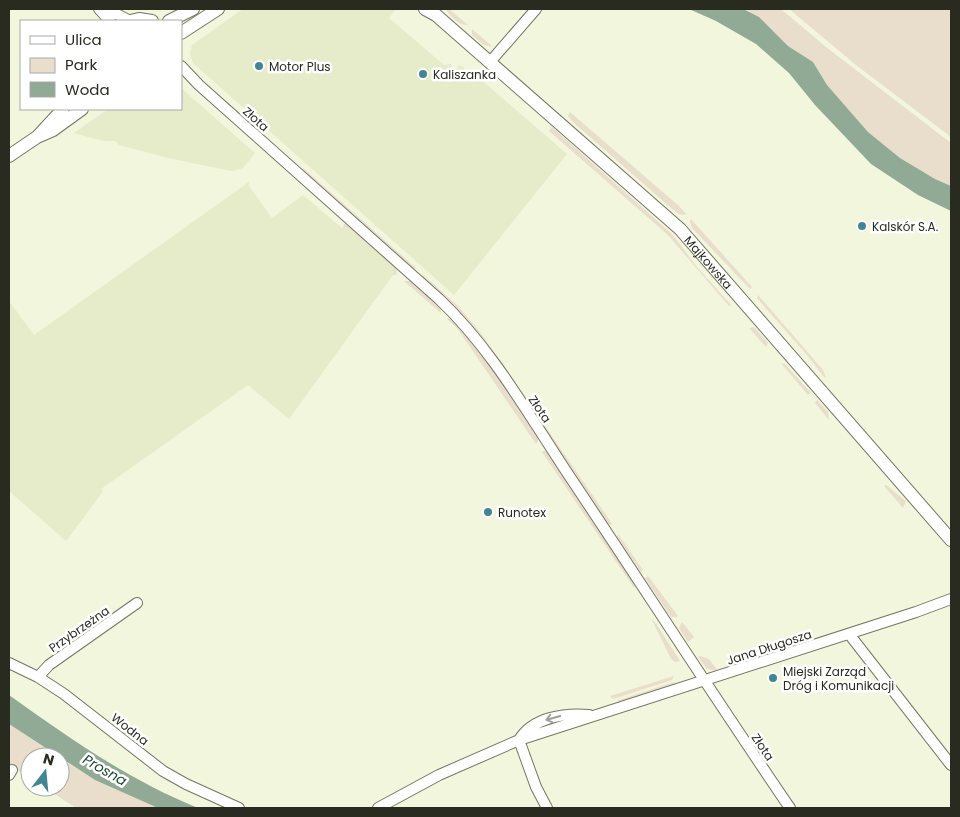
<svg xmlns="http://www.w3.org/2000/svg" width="960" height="817" viewBox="0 0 960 817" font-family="Poppins,sans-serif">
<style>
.built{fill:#e6ebca}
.green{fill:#e9ddcc}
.water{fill:#90aa96}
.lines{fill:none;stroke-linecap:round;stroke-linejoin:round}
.minor-casing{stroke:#747760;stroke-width:12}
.major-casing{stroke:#747760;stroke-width:14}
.minor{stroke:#fff;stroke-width:10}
.major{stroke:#fff;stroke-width:12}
.oneway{stroke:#9f9f9b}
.poi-dot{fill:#418693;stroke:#fff;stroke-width:2}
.labels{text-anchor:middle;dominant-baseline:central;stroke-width:5;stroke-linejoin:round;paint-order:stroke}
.poi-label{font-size:12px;fill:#292a20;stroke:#fff;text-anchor:start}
.street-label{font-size:12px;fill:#292a20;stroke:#fff}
.water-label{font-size:14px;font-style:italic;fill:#1c4a2d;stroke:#fff}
</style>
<rect width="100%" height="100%" fill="#f2f6dc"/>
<path class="built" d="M243,9H396L389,18L444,65L451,64L454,70L456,71L458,66H462L470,75L469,76L474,81L478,77L567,154L454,295L193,63L190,54L192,45Z
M181,88L255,153L243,168L231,171L168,158L119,145L115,141H104L74,133L108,109H181Z
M249,182V186L272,218L303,195L342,228L348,227L394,268L393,275L289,419L248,385L101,489L103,491L93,505L66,541L9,491V301L34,335Z"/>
<path class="green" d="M446,9H449L468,25C460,26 449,16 446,9Z
M743,9H781L826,47L951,143V186L935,179L900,158L868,132L827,85L813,62L788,46L774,32Z
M789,9H951V137L856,65Z
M472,29L493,47L484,45L472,35Z
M570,112L679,206L686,214L685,215L678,214L574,123L568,116Z
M552,127L672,234L697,267L731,305L729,306L668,235L549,131Z
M303,168L416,268L412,269L308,177L303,169Z
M691,219L752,287L750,289L692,228L690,222Z
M348,223L397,268L396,275H393L394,268L348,227L343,228L344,224Z
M422,274L458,306L483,336L613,525L608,524L480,337L453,306L423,279Z
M404,281H412L438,304L440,308L441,313Z
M758,295L823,370L826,378L824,377L807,355L757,298Z
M449,318C465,323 525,420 539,439L536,444L458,329L447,319Z
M754,327L768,343L766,347L749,328Z
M781,363L785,364L828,412L829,420L815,403L817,400L810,393L808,395Z
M543,451H547L636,586L634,588L542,452Z
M886,485L906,501L903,508L884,486Z
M618,534L643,570L641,572L617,537Z
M648,576L678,616L676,617H671L645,578Z
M651,618L657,625L680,661L675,662L671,659Z
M682,622L694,637L688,642L679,628Z
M811,637L812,641L773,653L772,649Z
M700,656L709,659L718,671L707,669L698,657Z
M674,676L672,680L613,699L610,696Z
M674,682L676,684L623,701H616Z
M9,724L12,726L59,757H30V778L9,765Z
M60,758L95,780L158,808H76L44,787H60Z"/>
<path class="water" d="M689,9H743L759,17L788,46L813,62L827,85L868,132L900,158L935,179L951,186V211L918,195L871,164L815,105L789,73L756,44L716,21Z
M9,695C69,738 129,780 198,808H158L95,780L9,724Z"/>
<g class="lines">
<defs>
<path id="minor" d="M99,9L110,21
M107,9L130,21
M490,62L536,9
M181,66L199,85L439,299C491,348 527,412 566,471C641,583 714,697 790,808
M849,634L951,765
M9,663L38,677L64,694L163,771L186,784L239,808
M38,677L49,665L137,603
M519,740C533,717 564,713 589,715
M519,740L536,787L547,808
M9,775L12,770
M378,808L439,775L519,740L916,612L951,599"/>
<g id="major">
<path id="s1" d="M425,9L436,15L680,229L951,540"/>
<path d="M130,21L139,19L152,21"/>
<path d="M169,21L193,9"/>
<path d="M181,33L218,9"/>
<path d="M39,135L63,109"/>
<path d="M9,156L37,137L53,130L82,109"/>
</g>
</defs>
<use href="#minor" class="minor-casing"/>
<use href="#major" class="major-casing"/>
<use href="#minor" class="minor"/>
<use href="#major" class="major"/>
</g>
<defs><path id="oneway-shaft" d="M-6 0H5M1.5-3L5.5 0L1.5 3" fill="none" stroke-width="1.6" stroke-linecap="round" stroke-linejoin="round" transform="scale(1.25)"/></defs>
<use class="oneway" href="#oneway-shaft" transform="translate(553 718) rotate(164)"/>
<g class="poi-dot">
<circle cx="259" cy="66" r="5"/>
<circle cx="423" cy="74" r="5"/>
<circle cx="862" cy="226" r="5"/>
<circle cx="488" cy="512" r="5"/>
<circle cx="773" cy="678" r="5"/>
</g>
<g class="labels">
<g class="poi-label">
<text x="269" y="66">Motor Plus</text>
<text x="433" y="74">Kaliszanka</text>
<text x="872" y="226">Kalskór S.A.</text>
<text x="498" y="512">Runotex</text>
<text x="783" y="671">Miejski Zarząd<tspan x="783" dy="14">Dróg i Komunikacji</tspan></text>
</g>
<g class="street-label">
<text transform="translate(256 119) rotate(42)">Złota</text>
<text stroke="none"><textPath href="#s1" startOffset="381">Majkowska</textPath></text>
<text transform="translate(540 409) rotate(56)">Złota</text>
<text transform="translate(79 629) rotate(-35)">Przybrzeżna</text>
<text transform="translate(769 647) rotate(-18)">Jana Długosza</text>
<text transform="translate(130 729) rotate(38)">Wodna</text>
<text transform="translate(763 747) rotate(56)">Złota</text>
</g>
<g class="water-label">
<text transform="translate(105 770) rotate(30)">Prosna</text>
</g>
</g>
<rect width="960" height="817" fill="none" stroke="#292a20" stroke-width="20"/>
<rect x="20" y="20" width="162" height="90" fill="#ffffff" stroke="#a9aaa6"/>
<rect x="30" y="36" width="25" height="8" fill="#ffffff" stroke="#a9aaa6"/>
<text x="65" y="45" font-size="15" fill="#292a20">Ulica</text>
<rect x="30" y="58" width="25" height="15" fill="#e9ddcc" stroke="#a9aaa6"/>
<text x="65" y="70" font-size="15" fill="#292a20">Park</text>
<rect x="30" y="82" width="25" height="15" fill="#90aa96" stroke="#a9aaa6"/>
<text x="65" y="95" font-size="15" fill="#292a20">Woda</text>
<g transform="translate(45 772) rotate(16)"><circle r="24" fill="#ffffff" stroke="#a9aaa6"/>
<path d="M0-4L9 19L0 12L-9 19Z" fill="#418693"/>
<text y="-8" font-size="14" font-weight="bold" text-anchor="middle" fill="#292a20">N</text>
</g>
</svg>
